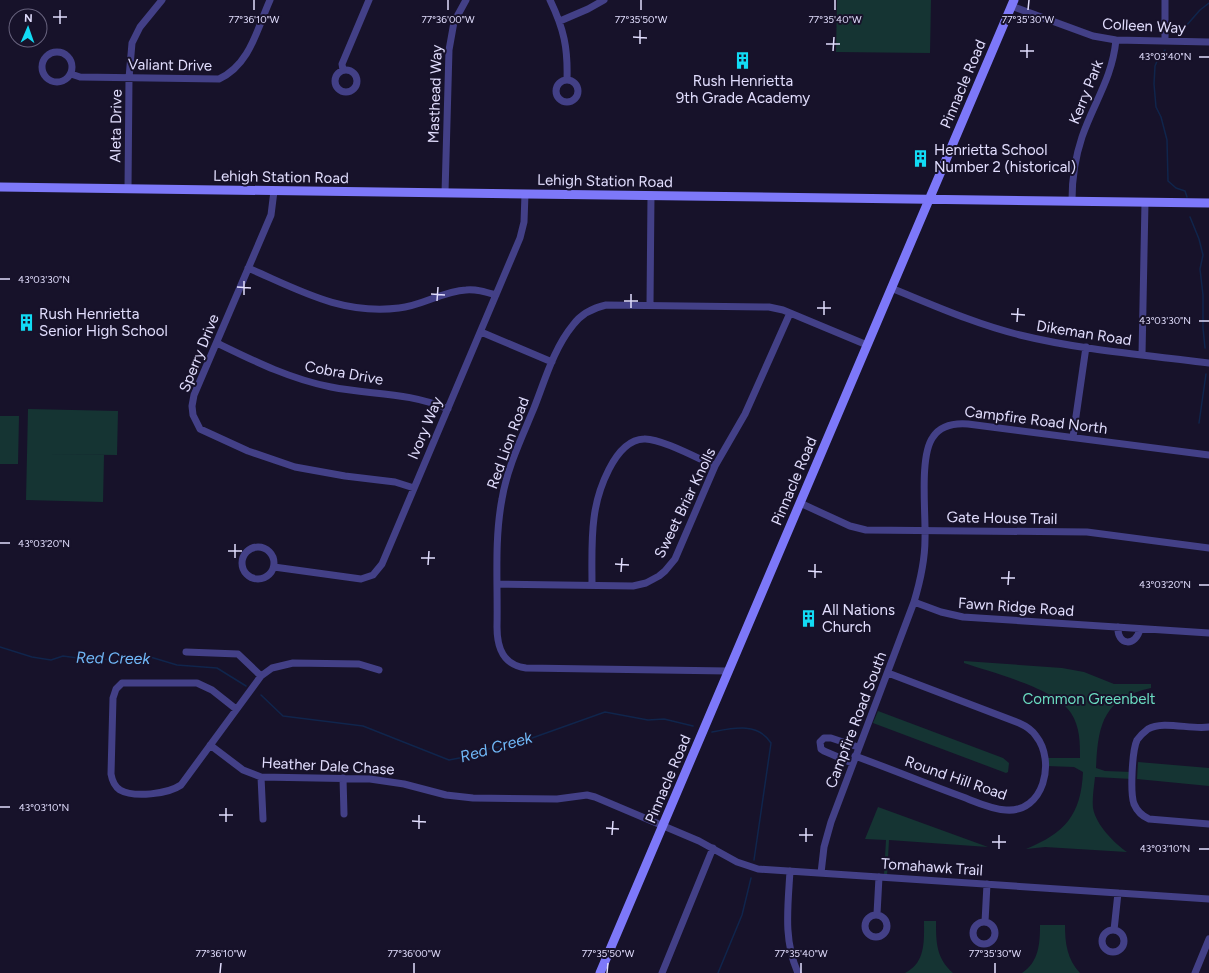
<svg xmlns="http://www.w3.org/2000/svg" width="1209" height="973" viewBox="0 0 1209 973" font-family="Figtree,sans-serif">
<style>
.green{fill:#153433}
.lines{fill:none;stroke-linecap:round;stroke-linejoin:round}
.stream{stroke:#10254c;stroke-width:1.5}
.street{stroke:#434087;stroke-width:7}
.secondary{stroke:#7d78f9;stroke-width:9}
.ticks{fill:none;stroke:#e1ddfd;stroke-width:1.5}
.labels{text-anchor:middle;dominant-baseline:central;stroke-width:4;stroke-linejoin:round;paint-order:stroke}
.street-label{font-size:15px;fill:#e1ddfd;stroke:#17122a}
.poi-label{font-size:15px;fill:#e1ddfd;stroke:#17122a;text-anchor:start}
.park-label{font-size:15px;fill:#6bdcc1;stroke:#17122a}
.water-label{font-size:16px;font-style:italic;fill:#70b8f8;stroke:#17122a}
.ticks-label{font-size:10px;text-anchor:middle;fill:#e1ddfd;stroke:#17122a;stroke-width:4;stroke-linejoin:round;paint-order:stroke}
</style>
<rect width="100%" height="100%" fill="#17122a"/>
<path class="green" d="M837,0H931L930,53L836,52Z
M28,409L118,411L117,455L41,454L104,455L103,502L26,500Z
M0,416H19L18,464H0Z
M964,661L1062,668L1084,672L1114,684H1151V688C1103,698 1098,725 1096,768L1105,771L1132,772V779L1095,777C1094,787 1092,798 1093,808C1096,825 1114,843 1127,852L1045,847L1026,849C1065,833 1081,815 1083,772L1074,767L1047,766V758H1080C1080,742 1080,727 1071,713C1055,688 993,673 964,663Z
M878,711L1003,758L1009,763L1008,772L1006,773L873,723Z
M1138,762L1209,768V786L1137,779Z
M878,807L988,847L889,840L887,876L884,875L886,840L865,839Z
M924,921H936C936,942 936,958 953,973H905C926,963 924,940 924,921Z
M1040,925H1065C1065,943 1067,959 1080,973H1022C1039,962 1040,943 1040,925Z"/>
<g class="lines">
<path class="stream" d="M1179,34L1200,10L1209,3
M1165,50L1158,59L1155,66L1154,84L1156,107L1161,117L1167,140L1168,181L1176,188L1185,191L1187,197
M1190,217L1199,239L1203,255L1200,269L1203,295V328L1205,348
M1199,423L1206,374
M0,647L32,657L51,660L63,656L85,659L94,657L114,661L138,655L147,656L177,665L217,668L246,686
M261,695L283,716L363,726L449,760L475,755L483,750L518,743L605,712L648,720L664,719L693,726
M712,732C733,728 758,722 771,743L754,860
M718,973L742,915L751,878"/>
<path class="street" d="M550,0C564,29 568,48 567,80
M1165,0V41
M1011,6L1093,36L1116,40L1209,42
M560,21L588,9L604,0
M42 67a15 15 0 1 1 30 0a15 15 0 1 1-30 0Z
M343,70L342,64L369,0
M335 81a11 11 0 1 1 22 0a11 11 0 1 1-22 0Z
M71,74L80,77L219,79C250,65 257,29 270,0
M556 91a11 11 0 1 1 22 0a11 11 0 1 1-22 0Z
M128,189L129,78L132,43L140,27L162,0
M274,191L271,215L194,395L192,406L193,415L200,429L248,451L295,467L345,476L395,482L414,488
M445,193L449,50L454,22L466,0
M1072,200C1072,178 1075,158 1082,137C1094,102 1112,79 1116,40
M248,268C299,290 341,315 399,308C422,306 443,291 466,290C477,289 486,292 496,295
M891,288C933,305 975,324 1020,335C1081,350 1146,355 1209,363
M650,305L651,195
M481,332L552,362
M217,343C254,361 290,379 331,387C372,395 408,392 448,409
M1142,355L1145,202
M1073,437L1086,347
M800,503L850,526L866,530L1087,532L1209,548
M242 563a16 16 0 1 1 32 0a16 16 0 1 1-32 0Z
M274,567L361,579L373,575L382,564L520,238L524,222L525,194
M498,584L633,586L646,583L659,576L665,571L675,559L715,466L745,414L790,313
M592,585C592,563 591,540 594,518C597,493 614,440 644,439C660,438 699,459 715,466
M914,602L941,612L963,617L1209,633
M1118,627C1117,646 1136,647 1140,629
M186,652L238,654L261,676
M728,671L526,668C503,665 497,648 497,627C498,585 494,541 502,499C507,468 522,437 534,408C545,380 554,348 573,325C581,314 593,308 606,305L769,307L783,310L867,345
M236,709L212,690L197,683H122L116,689L113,698L111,774C112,780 114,786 120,790C134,798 168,794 181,785L261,676L272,668L293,663L359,664L379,670
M1209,727C1191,730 1163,720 1148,729C1144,732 1140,736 1137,740C1132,751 1130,793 1134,804C1137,811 1142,816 1149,819L1209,824
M210,745L243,770L261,777L370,779L404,784L446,795L473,798L557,799L587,795L595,797L699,841L737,862L758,869L1209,899
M855,756C891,769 927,784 963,797C976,802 991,809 1006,810C1044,813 1056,761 1036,736C1032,730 1026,726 1019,723L888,673
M852,763L824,751L821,749L820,742L824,738H831L858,747
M261,777L263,819
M343,778L344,814
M790,871C788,906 783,940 798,973
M821,873L824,847L831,822L914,602C920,582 925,561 925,539C926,514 919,456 933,437C941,425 955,423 968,424L1209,455
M877,914L879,877
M865 926a11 11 0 1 1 22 0a11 11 0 1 1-22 0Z
M985,922L987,884
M973 933a11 11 0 1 1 22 0a11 11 0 1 1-22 0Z
M1114,930L1118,893
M1102 941a11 11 0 1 1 22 0a11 11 0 1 1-22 0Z
M662,973L713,848
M1195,973L1209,939"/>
<path class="secondary" d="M0,187L1209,203
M600,973L1014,0"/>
</g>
<path class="ticks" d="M254,10V0M448,10V0M641,10V0M835,10V0M1028,10L1029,0M53,17H67M60,24V10M633,37L647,38M640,44V30M826,44H840M833,51L834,37M1020,51H1034M1199,57H1209M1027,58V44M0,279H10M237,287L251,288M431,294L445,295M244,295V281M437,301L438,287M624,301H638M631,308V294M817,308H831M1011,314L1025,315M824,315V301M1199,321H1209M1017,322L1018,308M0,543H10M228,551H242M235,558V544M421,558H435M615,564L629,565M428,565L429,551M808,571L822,572M621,572L622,558M815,578V564M1001,578H1015M1008,585L1009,571M1199,585H1209M0,807H10M219,815H233M412,821L426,822M226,822V808M606,828L619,829M419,829V815M612,835L613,821M799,835H813M806,842V828M992,842H1006M999,849V835M1199,849H1209M220,973L221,963M414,973V963M607,973L608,963M801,973V963M995,973V963"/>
<defs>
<symbol id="building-bare" viewBox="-9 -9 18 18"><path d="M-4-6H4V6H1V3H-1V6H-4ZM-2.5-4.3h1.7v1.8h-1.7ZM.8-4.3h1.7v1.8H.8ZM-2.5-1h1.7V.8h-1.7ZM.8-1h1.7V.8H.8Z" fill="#12dbf4" stroke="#17122a" stroke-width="2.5" paint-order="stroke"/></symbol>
</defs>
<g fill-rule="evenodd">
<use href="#building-bare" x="730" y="48" width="25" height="25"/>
<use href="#building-bare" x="908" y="146" width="25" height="25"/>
<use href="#building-bare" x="14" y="310" width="25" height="25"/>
<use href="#building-bare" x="796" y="606" width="25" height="25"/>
</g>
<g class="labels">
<g class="street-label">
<text transform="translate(1144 26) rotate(3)">Colleen Way</text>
<text transform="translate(170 65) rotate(1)">Valiant Drive</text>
<text transform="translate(963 84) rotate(-67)">Pinnacle Road</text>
<text transform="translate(1086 92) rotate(-68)">Kerry Park</text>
<text transform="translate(435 94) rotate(-88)">Masthead Way</text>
<text transform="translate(116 126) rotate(-89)">Aleta Drive</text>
<text transform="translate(281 177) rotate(1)">Lehigh Station Road</text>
<text transform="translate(605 181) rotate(1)">Lehigh Station Road</text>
<text transform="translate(1084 333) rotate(9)">Dikeman Road</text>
<text transform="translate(199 353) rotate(-68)">Sperry Drive</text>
<text transform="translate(344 373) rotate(10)">Cobra Drive</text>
<text transform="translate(1036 420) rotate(7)">Campfire Road North</text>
<text transform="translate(425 428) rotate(-67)">Ivory Way</text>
<text transform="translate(508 443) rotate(-70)">Red Lion Road</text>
<text transform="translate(794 481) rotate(-67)">Pinnacle Road</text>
<text transform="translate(685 503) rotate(-64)">Sweet Briar Knolls</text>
<text transform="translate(1002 518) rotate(1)">Gate House Trail</text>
<text transform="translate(1016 607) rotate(4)">Fawn Ridge Road</text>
<text transform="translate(856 720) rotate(-69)">Campfire Road South</text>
<text transform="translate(328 766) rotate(3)">Heather Dale Chase</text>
<text transform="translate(956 778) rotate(19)">Round Hill Road</text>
<text transform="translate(668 779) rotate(-67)">Pinnacle Road</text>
<text transform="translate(932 867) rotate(4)">Tomahawk Trail</text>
</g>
<g class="poi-label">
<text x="743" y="81" text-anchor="middle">Rush Henrietta<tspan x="743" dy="17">9th Grade Academy</tspan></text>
<text x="934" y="150">Henrietta School<tspan x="934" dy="17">Number 2 (historical)</tspan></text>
<text x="39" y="314">Rush Henrietta<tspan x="39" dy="17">Senior High School</tspan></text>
<text x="822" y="610">All Nations<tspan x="822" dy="17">Church</tspan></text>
</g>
<g class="park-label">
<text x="1089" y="699">Common Greenbelt</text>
</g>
<g class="water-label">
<text transform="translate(113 658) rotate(1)">Red Creek</text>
<text transform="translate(496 747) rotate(-16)">Red Creek</text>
</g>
</g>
<g class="ticks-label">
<text x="254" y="23">77°36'10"W</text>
<text x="448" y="23">77°36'00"W</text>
<text x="641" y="23">77°35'50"W</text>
<text x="835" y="23">77°35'40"W</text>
<text x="1028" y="23">77°35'30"W</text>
<text x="1165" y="60">43°03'40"N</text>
<text x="44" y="283">43°03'30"N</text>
<text x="1165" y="324">43°03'30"N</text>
<text x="44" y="547">43°03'20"N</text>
<text x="1165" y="588">43°03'20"N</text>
<text x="44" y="811">43°03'10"N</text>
<text x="1165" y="852">43°03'10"N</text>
<text x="221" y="957">77°36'10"W</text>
<text x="414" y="957">77°36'00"W</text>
<text x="608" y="957">77°35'50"W</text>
<text x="801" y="957">77°35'40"W</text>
<text x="995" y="957">77°35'30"W</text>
</g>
<g transform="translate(28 28) rotate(2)"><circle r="19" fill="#17122a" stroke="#68637e"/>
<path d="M0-3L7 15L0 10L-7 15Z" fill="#12dbf4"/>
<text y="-6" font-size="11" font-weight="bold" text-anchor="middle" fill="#e1ddfd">N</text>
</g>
</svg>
